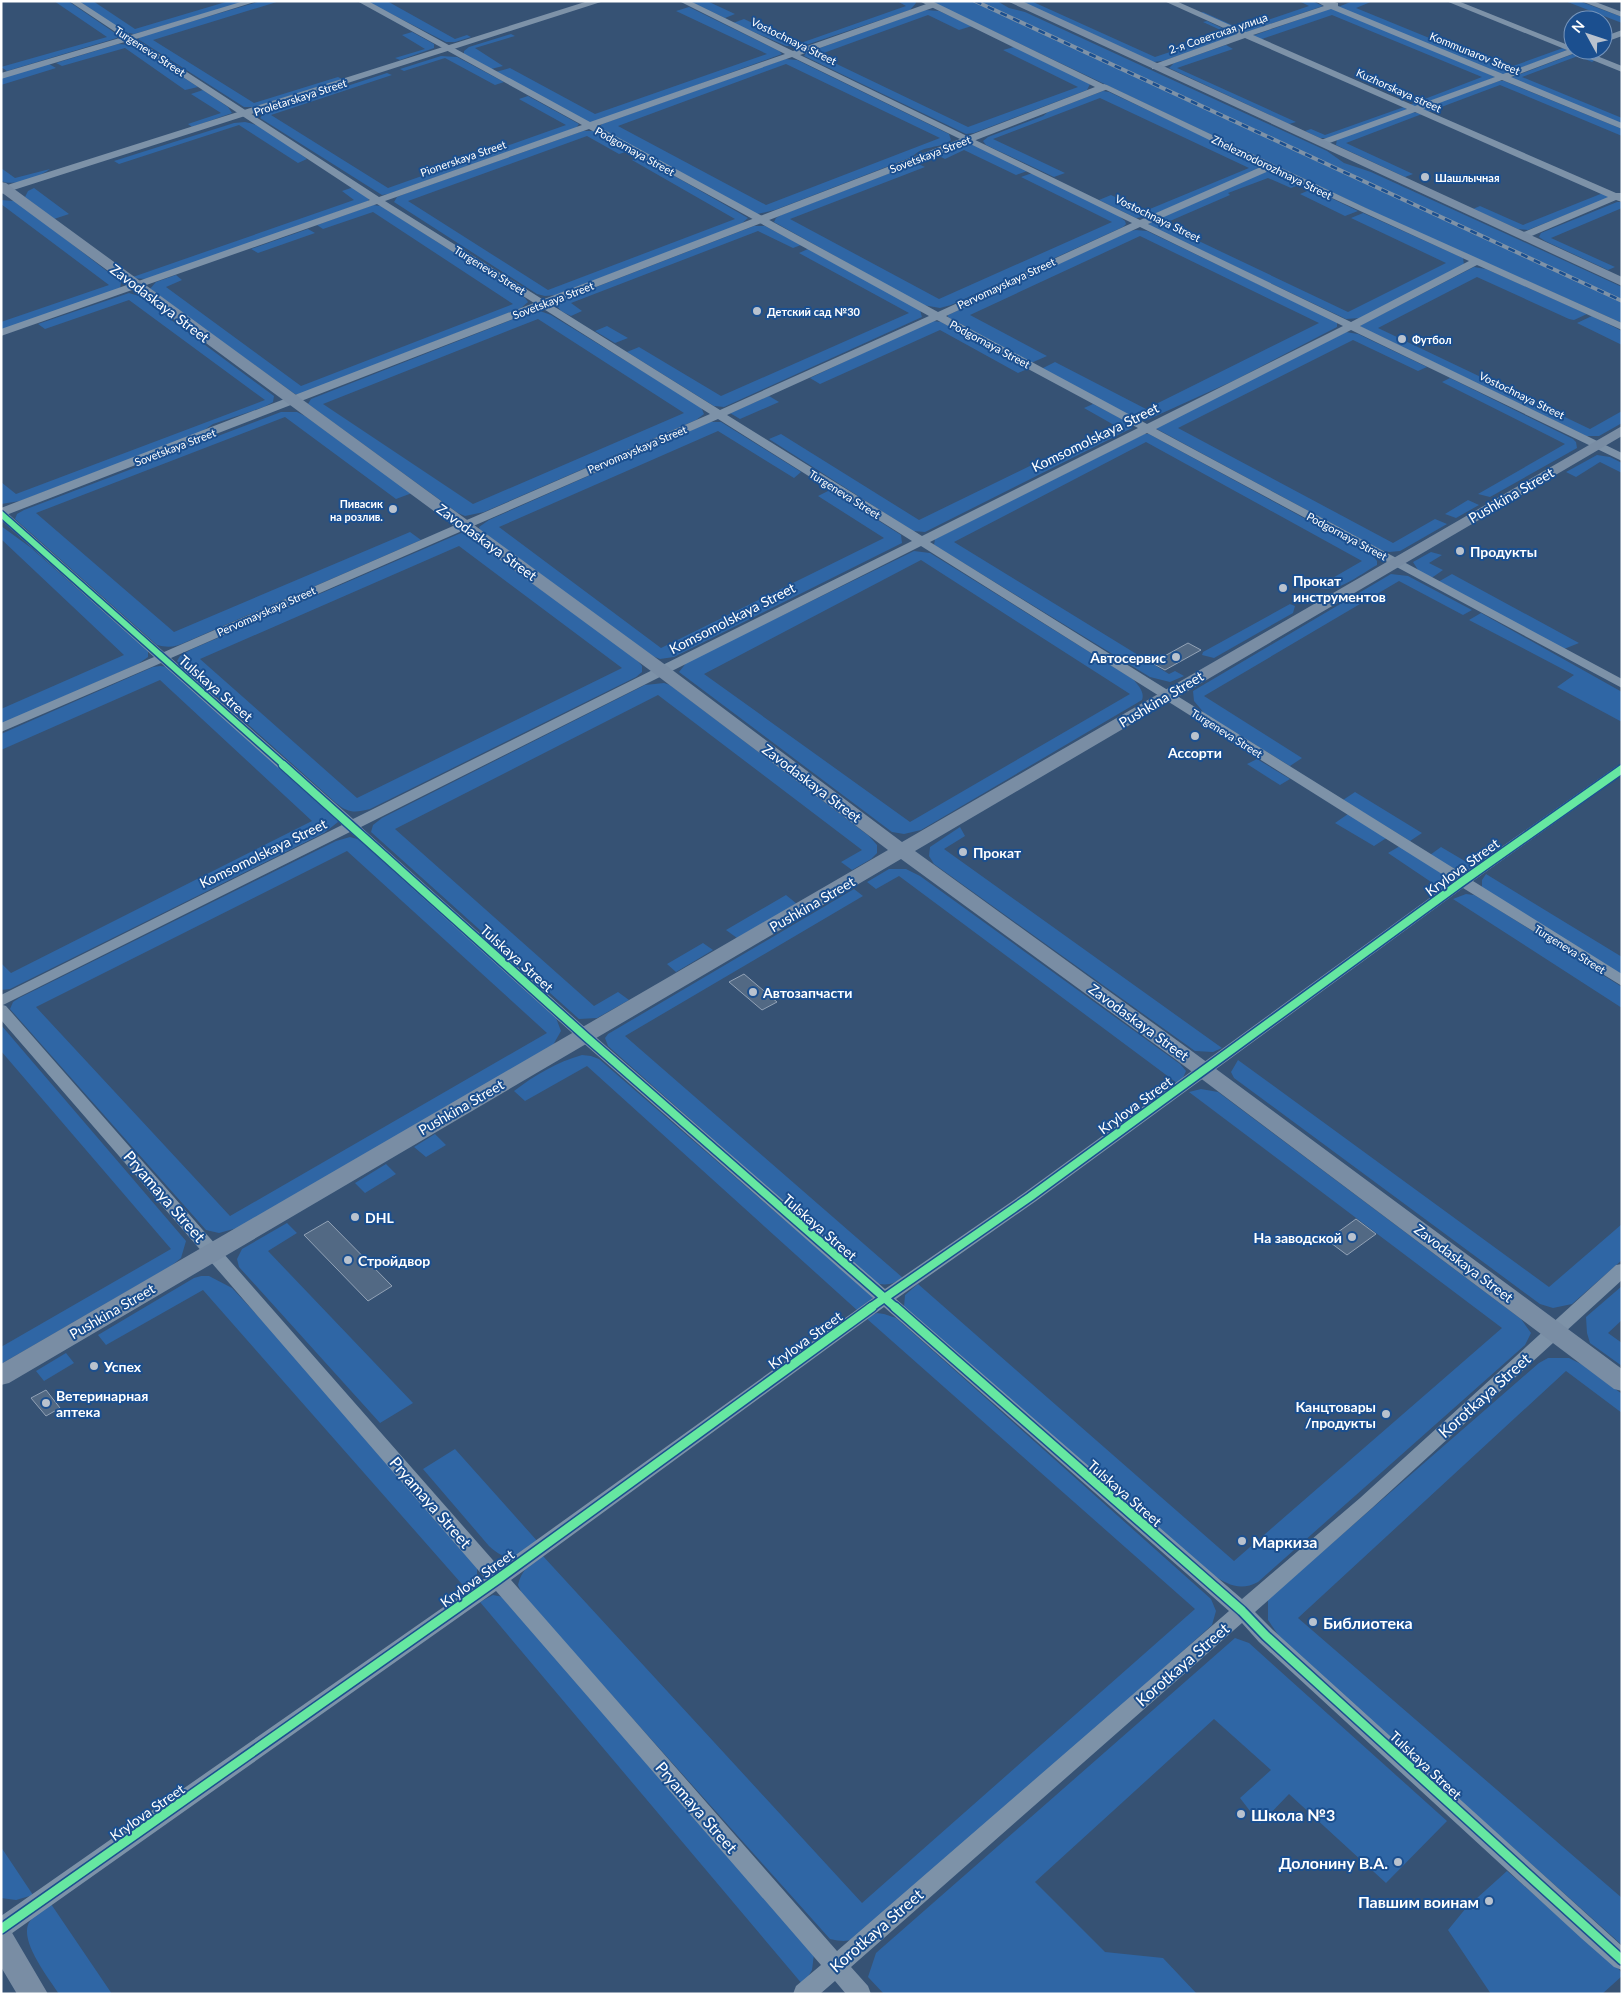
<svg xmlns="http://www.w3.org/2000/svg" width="1623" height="1995" viewBox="0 0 1623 1995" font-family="Lato,sans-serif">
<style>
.green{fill:#2f66a5;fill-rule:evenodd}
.building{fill:#526984;stroke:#92a2b6}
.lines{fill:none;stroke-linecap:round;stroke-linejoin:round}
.minor{fill:#7d92a8;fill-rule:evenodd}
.tertiary{fill:#7d92a8;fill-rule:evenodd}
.secondary{fill:#798da4;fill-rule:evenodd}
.rail-casing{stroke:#7e92a7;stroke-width:4}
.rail{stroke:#1b4f8f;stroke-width:2.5;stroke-dasharray:7;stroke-linecap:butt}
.cycleway-far2-casing{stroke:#1b4f8f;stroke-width:9}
.cycleway-far1-casing{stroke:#1b4f8f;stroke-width:11}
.cycleway-casing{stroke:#1b4f8f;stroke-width:12}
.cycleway-far2{stroke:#66e7a1;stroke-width:6}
.cycleway-far1{stroke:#66e7a1;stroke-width:8}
.cycleway{stroke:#66e7a1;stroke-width:9}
.poi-dot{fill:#b9c2ce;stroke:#1b4f8f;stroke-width:2}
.labels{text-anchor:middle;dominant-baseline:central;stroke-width:4;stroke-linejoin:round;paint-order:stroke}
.far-street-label{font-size:11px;fill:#fff;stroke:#1b4f8f}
.far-poi-label{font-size:11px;font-weight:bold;fill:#fff;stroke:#1b4f8f;text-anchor:start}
.street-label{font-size:14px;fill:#fff;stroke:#1b4f8f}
.poi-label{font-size:14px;font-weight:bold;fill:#fff;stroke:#1b4f8f;text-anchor:start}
.near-street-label{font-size:16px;fill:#fff;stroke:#1b4f8f}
.near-poi-label{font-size:16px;font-weight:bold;fill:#fff;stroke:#1b4f8f;text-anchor:start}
</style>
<rect width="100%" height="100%" fill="#365274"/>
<path class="green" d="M54,1H68L118,35L117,38L7,71L1,67L107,37Z
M79,1H93L135,29L229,1H248L134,34L124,32Z
M261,1H280L153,40L254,103L338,77L342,79L255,107H244L138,39L142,36Z
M366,1H387L455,39L467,35L471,37L455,42H446Z
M689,1H707L735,14L725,18Z
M897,1H915L916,3L910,10L800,47L786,46L733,23L744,19L798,44L906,6Z
M930,1H997L1009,8L1025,12L1327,151L1344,163L1371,172L1622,287V323L1399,224Z
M1019,1H1031L1155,57L1227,33L1203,22L1207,21L1237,35L1163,61L1153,62Z
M1299,1H1312L1323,6L1244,33L1199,14L1203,12L1241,29L1309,6Z
M1353,1H1373L1356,8L1505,69L1563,48L1567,50L1505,74H1501L1338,7Z
M1565,1H1579L1622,17V23Z
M689,7L779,51L782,54L595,122H588L496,72L510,68L595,114L767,54L676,11Z
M1329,9H1334L1496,77L1414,107L1409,105L1482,77L1332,15L1259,40L1252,36Z
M925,10L939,11L972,26L959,30L928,15L818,55L968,127L1078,87L1003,50L1014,47L1090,84L1087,90L974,133L966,134L804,56L806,53Z
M412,32L434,44V48L400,60L395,58L425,49L402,35Z
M511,34L515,36L475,48L503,66L491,69L464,54V51L469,47Z
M118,44L134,45L198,87L185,90L125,48L62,66L56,63Z
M1226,45L1233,49L1177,68L1296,122L1289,124L1169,68L1174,63Z
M1573,54L1595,60L1592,62L1578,56L1522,77L1622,118V125L1510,78Z
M441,56L457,57L504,82L495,85L445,58L404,71L400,69Z
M785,59L797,60L949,134L951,140C938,150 924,144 912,157L775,210L757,214L599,128L602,124ZM786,64L940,138L766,205L618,126Z
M49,64L56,68L1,85V78Z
M387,73L392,75L271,115L388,188L566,125L519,99L528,96L579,124L576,128L388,194L382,195L260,118L264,113Z
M1499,81H1504L1622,129V136L1500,85L1428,112L1420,109Z
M203,90L228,107L232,113L192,127L188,124L221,113L191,94Z
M1103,91L1109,92L1267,166L1150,216L1136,218L1099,200L1111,195L1145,211L1249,168L1100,98L993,139L1065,173L1054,177L986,145L983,141L988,137L1043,116L1048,112Z
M1404,107L1407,110L1328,138H1320L1305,131L1311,129L1325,135Z
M1412,112L1422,114L1346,143L1413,174L1405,177L1336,145L1337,139Z
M245,122C268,126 289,146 307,159L298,163L239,125L119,164L114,161L234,123Z
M583,131H594L629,151L619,154L587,136L408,201L548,290L735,219L632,160L641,157L748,218L741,224L556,295L545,296L537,294L394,202L397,197L407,193Z
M965,144H971L1030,170L1016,175L964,150L945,159L937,155Z
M916,163L925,167L790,219L939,299L1112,222L1021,177L1035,172L1119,216L1125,221L1126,224L1123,227L951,305L940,308L923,305L774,222L776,218L781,215Z
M1,168L15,178L50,169C39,177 15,187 1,181Z
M1267,171H1273L1304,183L1291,188L1268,178L1228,193L1230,195L1163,224L1348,312L1446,263L1351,218L1363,213L1463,258L1464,265L1360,318L1346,319L1150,226L1149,223Z
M354,187L369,199L368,201L147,279L130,278L354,200L342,191Z
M34,188L69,214L54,219L25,197L28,191Z
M1312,189L1358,211L1345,216L1300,194Z
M1603,193L1608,196V198L1528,230L1518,229L1473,209L1480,206L1523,225Z
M1,200L14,201L20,204L121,282L120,289L1,330V322L109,285L1,204Z
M1617,202H1622V208L1551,238L1615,267L1608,270L1545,241L1539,237L1541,233Z
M373,205L381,206L525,298L528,302L521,308L300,394H295L149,290L156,282L176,275L182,280L166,287L301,386L513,304L373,212L323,229L317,225Z
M754,226H765L801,245L793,248L758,231L571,303L582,311L571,316L561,311L556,305L560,301Z
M308,229L315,233L258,253L251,249Z
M1136,230L1147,231L1337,322V327L1235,380L1147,420L1137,419L1041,369L1055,362L1146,409L1319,323L1140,236L970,315L1047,356L1031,363L948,317V315L1130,231Z
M808,249L920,310L922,317L724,407L714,406L627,352L639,347L721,396L909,313L799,253Z
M1474,267L1486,269L1587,314L1574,320L1569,319L1477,277L1378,328L1590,429L1622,411V423L1599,436H1586L1361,327V325Z
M129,293L139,296L274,396L273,402L264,407L213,424L201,432L20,501L1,504V482L16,494L265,400L129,300L45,329L38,324Z
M540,311L551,315L701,407L704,414L696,420L484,512L465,516L458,513L308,404L311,399L529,313ZM538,319L684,413L473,504L323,404Z
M1592,316L1622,331V345L1577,323Z
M933,321L941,322L1026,368L1025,370L1018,373L940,330L820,384L810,378L926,323Z
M607,326L628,338L615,343L595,331Z
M1346,332L1358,334L1427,367L1418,371L1353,340L1178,428L1393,543L1435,519L1447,524L1400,551L1389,552L1381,550L1155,428Z
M1450,378L1573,439L1576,442L1577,448L1490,497L1478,494L1565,444L1442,382Z
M769,396L779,402L740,419L730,413Z
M1093,404L1130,423L1132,428L925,532L913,531L769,439L781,434L919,520L1114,425L1084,408Z
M281,412H297L305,416L412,493L396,499L285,417L36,513L174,632L410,532L421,540L186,642C176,647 168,648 157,645L15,519L17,514L24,510Z
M710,422H721L798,470L801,472L794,478L718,431L499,527L661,648L884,538L818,496L830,490L901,535L902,543L674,657L660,659L650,655L480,530L479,527L489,520Z
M1144,434H1149L1372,555L1377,561V565C1360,574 1337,595 1317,587L1362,561L1146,442L954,542L1169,674L1175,671L1184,676L1170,682L1150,677L934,545L935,539Z
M1597,455L1610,457L1622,463V473L1600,462L1576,477L1566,472Z
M1468,500L1479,505L1456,518L1445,514Z
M1,526L30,547L148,651V657L138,664L1,724V709L124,655L1,539Z
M461,533L466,534L636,659L642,666V672L636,677L370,809C355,813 348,813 336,803L177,661L180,656L190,650ZM459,546L622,668L357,798L200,659Z
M914,551L930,553L1133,679C1138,685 1145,692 1142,700L921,830L904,834L892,832L679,672L687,662ZM921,560L1130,694L910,822L704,674Z
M1431,552L1442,555L1429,563L1443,570L1430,579L1420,573L1413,562Z
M1391,574L1408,576L1472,610L1463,615L1399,581L1204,696L1302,758L1290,766L1205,714L1194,701L1193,691Z
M1452,574L1579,643L1564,649L1438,582Z
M1290,604L1295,606L1293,613L1214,658L1202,655L1203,652Z
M1481,613L1622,692V722L1557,687L1574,675L1469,620Z
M160,666L170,667L337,820L338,822L324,833L10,989L1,990V963L11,973L312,821L160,680L1,750V734L153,667Z
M664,683L670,685L869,836L877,845V853L871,859L852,870L841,862L862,850L658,695L395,829L594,1006L618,992L629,1000L597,1018L579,1019L371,832L373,825L382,818L645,685Z
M1257,759L1290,779L1280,785L1247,764Z
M1355,792L1422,833L1410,841L1343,800Z
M1348,814L1388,837L1374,846L1335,823Z
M960,827L965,836L944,849L1222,1048L1213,1052L1195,1051L934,864L929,856L930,847Z
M350,837L361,840L556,1018L561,1031L553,1045L237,1228L219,1233L206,1230L10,1009L13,1002L19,998L336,841ZM347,851L547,1033L230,1216L36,1007Z
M1400,846L1448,877L1451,882L1450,886L1443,890L1388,853Z
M1441,847L1475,867C1457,875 1445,864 1430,855Z
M889,869H906L920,876L1180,1064L1186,1071L1182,1080L1177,1083L899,876L876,889L867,882Z
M1486,874L1622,957V975L1482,889V880Z
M854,889L863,896L625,1036L903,1278C893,1284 887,1286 875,1283L608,1046L605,1038L608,1034Z
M1466,894L1474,895L1483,900L1622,987V1008L1453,899Z
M786,895L797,904L737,938L726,930Z
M703,943L713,950L676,972L667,964Z
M1,1025L186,1241L181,1258L171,1266L1,1364V1347L171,1249L1,1051Z
M582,1055L591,1056L599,1059L872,1296V1302L858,1311L587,1066L525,1101L514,1091C535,1075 557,1062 582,1055Z
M1238,1060L1549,1287L1622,1224V1260L1572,1304L1553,1308L1540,1304L1234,1078L1231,1072Z
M1201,1089L1218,1092L1521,1319L1531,1333L1525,1345L1258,1582C1240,1592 1227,1584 1211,1574L904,1307L905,1295L918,1284L1234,1561L1502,1328L1189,1092Z
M435,1134L446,1145L426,1157L414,1147Z
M386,1164L396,1174L365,1193L355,1183Z
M287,1223L297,1233L268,1251L413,1403L380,1423L239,1267L237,1259L242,1249Z
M201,1276H209L232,1288L272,1331L477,1568V1578L468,1591L203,1290L106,1345L98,1335L194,1278Z
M1622,1286V1320L1608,1333L1622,1343V1366L1590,1343L1587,1333L1586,1317Z
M877,1313L884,1314L896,1318L1211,1599L1216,1611L1212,1625L880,1922C861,1936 854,1945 830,1939L523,1596L518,1585C521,1571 530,1563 542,1555L862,1903L1195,1609L866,1318Z
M66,1353L74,1363L44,1381L36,1371Z
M1548,1358H1569L1583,1365L1622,1394V1413L1566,1371L1298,1618L1622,1898V1945L1283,1642L1268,1620V1599L1539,1363Z
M455,1449L539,1543C518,1558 510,1565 489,1546L423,1469Z
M493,1595L503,1597L814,1954L812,1970L803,1985L480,1602Z
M1235,1638L1249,1643L1447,1821L1386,1883L1289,1794L1260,1824L1240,1798L1271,1770L1214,1719L1035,1882L1105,1952L1163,1958L1197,1994H884L868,1977L876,1953Z
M1,1847L33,1895L16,1900L1,1898Z
M1507,1871L1616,1966L1622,1973V1976L1602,1994H1491L1448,1930L1466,1908Z
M51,1904L112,1994H59C49,1978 17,1939 30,1921C35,1915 45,1909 51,1904Z"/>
<path class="building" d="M1188,643L1201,650L1165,670L1152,663Z
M744,974L777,1002L762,1010L729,982Z
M1356,1219L1376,1234L1347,1255L1327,1240Z
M328,1221L392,1286L368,1301L304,1235Z
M46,1390L60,1408L46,1416L31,1398Z"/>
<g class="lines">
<path class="minor" d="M69,1H79L131,35L244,1H258L136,39L379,197L582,125L357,1H368L590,122L785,54L679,1H690L793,51L932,2L936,5L935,7L800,55L1140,220L1263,166L1100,87L1104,84L1107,85L1366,208L1622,323V330L1477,265L1360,326L1622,453V461L1351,330L1156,429L1622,679V688L1147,433L930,542L1463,874L1617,766L1622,765V775L1473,881L1622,974V986L1463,888L1036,1201L896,1299L1242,1599L1360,1498L1616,1265L1622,1264V1280L1372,1508L1255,1612L1273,1630L1622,1946V1970L1614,1967L1581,1938L1259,1642L1242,1623L851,1967L868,1986L871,1994H846L835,1981L820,1994H793L796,1986L821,1965L496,1591L8,1936L1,1939V1916L485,1578L1,1020V995L342,825L161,663L1,732V723L154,657L1,520V511H5L164,652L710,414L377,204L1,336V329L370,200L128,41L1,79V73L123,37ZM792,57L1132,223L938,312L597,126ZM589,129L929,316L720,410L385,201ZM1271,170L1469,261L1351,322L1148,224ZM1140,227L1343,326L1147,424L946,316ZM937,320L1138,428L922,536L727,415ZM718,419L912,541L353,819L171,658ZM921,546L1453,881L1024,1193L885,1289L590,1032L361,827ZM350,832L580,1040L873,1298L499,1567L6,1006L3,1005ZM884,1307L1229,1611L837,1951L511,1580Z
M1164,1H1176L1246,32L1324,6L1315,1L1335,2L1338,3V6L1503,74L1567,50L1446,1H1458L1573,47V50H1582L1622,66V72L1575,53L1511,77L1622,123V129L1502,80L1423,109L1616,193H1622V202L1616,200L1527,238H1519V234L1608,197L1415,112L1324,145H1318V141L1407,109L1245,38L1158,69H1152V65L1237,34ZM1331,9L1495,77L1415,106L1253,35Z
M1581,1H1593L1622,12V17Z
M1622,30V36L1603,43V37Z"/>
<path class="tertiary" d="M588,1H604L1,194V187Z
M919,1H932L1109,87L1108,89L1,517V508L1095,87Z"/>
<path class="secondary" d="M1007,1H1022L1622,277V286Z
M1,182L6,183L667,666L902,842L1622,426V436L915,851L1189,1049L1622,1369V1391L1614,1389L1175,1059L901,859L9,1383L1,1385V1364L888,850L655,674L1,192Z
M1,1927L11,1931L48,1994H17L1,1967Z"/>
<defs>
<path id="rail" d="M975,1L1622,301"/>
</defs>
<use href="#rail" class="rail-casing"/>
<use href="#rail" class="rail"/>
<defs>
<path id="cycleway-far2" d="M1,514L285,766"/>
<path id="cycleway-far1" d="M283,765L585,1036L896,1308
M870,1308L1030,1197L1463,881L1622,769"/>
<path id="cycleway" d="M895,1307L1242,1611L1266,1636L1622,1960
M1,1929L498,1579L872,1307"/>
</defs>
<use href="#cycleway-far2" class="cycleway-far2-casing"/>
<use href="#cycleway-far1" class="cycleway-far1-casing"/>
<use href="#cycleway" class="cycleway-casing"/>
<use href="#cycleway-far2" class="cycleway-far2"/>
<use href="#cycleway-far1" class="cycleway-far1"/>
<use href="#cycleway" class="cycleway"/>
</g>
<g class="poi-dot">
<circle cx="1425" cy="177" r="5"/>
<circle cx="757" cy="311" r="5"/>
<circle cx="1402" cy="339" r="5"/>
<circle cx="393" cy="509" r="5"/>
<circle cx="1460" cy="551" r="5"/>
<circle cx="1283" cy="588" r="5"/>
<circle cx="1176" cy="657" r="5"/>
<circle cx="1195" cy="736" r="5"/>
<circle cx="963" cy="852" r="5"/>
<circle cx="753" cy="992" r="5"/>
<circle cx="355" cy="1217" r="5"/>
<circle cx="1352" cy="1237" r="5"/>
<circle cx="348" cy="1260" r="5"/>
<circle cx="94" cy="1366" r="5"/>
<circle cx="46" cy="1403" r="5"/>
<circle cx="1386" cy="1414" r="5"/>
<circle cx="1242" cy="1541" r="5"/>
<circle cx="1313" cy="1622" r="5"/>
<circle cx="1241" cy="1814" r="5"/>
<circle cx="1398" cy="1862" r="5"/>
<circle cx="1489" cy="1901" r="5"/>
</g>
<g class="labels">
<g class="far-street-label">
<text transform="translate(1218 33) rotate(-19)">2-я Советская улица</text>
<text transform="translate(794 41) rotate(26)">Vostochnaya Street</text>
<text transform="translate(150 51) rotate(33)">Turgeneva Street</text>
<text transform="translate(1475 53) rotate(22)">Kommunarov Street</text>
<text transform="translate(1399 90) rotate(24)">Kuzhorskaya street</text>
<text transform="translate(300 97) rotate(-18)">Proletarskaya Street</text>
<text transform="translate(635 151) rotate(29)">Podgornaya Street</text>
<text transform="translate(930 154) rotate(-21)">Sovetskaya Street</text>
<text transform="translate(463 158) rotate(-19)">Pionerskaya Street</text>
<text transform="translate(1272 167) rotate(26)">Zheleznodorozhnaya Street</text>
<text transform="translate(1158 218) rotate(26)">Vostochnaya Street</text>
<text transform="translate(490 270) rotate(32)">Turgeneva Street</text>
<text transform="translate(1006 283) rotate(-25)">Pervomayskaya Street</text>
<text transform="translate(553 300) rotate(-21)">Sovetskaya Street</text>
<text transform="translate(990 344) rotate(28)">Podgornaya Street</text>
<text transform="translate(1522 395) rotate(26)">Vostochnaya Street</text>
<text transform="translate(175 447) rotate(-21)">Sovetskaya Street</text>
<text transform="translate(637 449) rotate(-23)">Pervomayskaya Street</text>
<text transform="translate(845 494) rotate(32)">Turgeneva Street</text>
<text transform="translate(1347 536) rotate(28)">Podgornaya Street</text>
<text transform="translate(266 611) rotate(-24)">Pervomayskaya Street</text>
<text transform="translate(1227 733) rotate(32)">Turgeneva Street</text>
<text transform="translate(1570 949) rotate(32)">Turgeneva Street</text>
</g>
<g class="far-poi-label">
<text x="1435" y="177">Шашлычная</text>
<text x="767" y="311">Детский сад №30</text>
<text x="1412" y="339">Футбол</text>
<text x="383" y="503" text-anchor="end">Пивасик<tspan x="383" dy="13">на розлив.</tspan></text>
</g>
<g class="street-label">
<text transform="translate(160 303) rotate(37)">Zavodaskaya Street</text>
<text transform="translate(1095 437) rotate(-26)">Komsomolskaya Street</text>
<text transform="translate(1511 495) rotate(-30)">Pushkina Street</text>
<text transform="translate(487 542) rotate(36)">Zavodaskaya Street</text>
<text transform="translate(732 618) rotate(-27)">Komsomolskaya Street</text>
<text transform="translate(216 688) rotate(41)">Tulskaya Street</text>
<text transform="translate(1161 699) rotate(-31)">Pushkina Street</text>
<text transform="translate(812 783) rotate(37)">Zavodaskaya Street</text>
<text transform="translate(263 853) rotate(-26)">Komsomolskaya Street</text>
<text transform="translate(1462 867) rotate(-36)">Krylova Street</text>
<text transform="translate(812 904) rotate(-30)">Pushkina Street</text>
<text transform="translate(517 958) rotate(42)">Tulskaya Street</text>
<text transform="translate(1139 1022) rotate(36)">Zavodaskaya Street</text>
<text transform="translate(1135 1105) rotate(-36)">Krylova Street</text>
<text transform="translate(461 1107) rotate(-30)">Pushkina Street</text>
<text transform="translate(820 1227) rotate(41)">Tulskaya Street</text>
<text transform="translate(1464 1263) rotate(37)">Zavodaskaya Street</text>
<text transform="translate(112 1311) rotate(-30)">Pushkina Street</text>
<text transform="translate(805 1340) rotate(-36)">Krylova Street</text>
<text transform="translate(1125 1493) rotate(41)">Tulskaya Street</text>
<text transform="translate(477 1578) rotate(-36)">Krylova Street</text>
<text transform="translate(1426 1765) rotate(43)">Tulskaya Street</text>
<text transform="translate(147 1812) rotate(-35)">Krylova Street</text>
</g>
<g class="poi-label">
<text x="1470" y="551">Продукты</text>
<text x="1293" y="580">Прокат<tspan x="1293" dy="16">инструментов</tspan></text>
<text x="1166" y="657" text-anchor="end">Автосервис</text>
<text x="1195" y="752" text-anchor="middle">Ассорти</text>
<text x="973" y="852">Прокат</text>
<text x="763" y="992">Автозапчасти</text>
<text x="365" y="1217">DHL</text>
<text x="1342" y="1237" text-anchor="end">На заводской</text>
<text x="358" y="1260">Стройдвор</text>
<text x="104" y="1366">Успех</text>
<text x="56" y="1395">Ветеринарная<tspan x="56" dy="16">аптека</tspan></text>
<text x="1376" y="1406" text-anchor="end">Канцтовары<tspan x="1376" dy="16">/продукты</tspan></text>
</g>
<g class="near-street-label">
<text transform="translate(165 1196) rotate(49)">Pryamaya Street</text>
<text transform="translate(1484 1395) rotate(-42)">Korotkaya Street</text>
<text transform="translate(431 1502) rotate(49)">Pryamaya Street</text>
<text transform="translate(1182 1664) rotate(-41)">Korotkaya Street</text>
<text transform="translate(697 1807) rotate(49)">Pryamaya Street</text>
<text transform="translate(876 1930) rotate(-41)">Korotkaya Street</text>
</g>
<g class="near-poi-label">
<text x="1252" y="1541">Маркиза</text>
<text x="1323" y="1622">Библиотека</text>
<text x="1251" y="1814">Школа №3</text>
<text x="1388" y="1862" text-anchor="end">Долонину В.А.</text>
<text x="1479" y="1901" text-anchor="end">Павшим воинам</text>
</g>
</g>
<rect width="1623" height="1995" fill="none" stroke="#ffffff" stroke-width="5"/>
<g transform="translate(1588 35) rotate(310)"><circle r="24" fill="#1b4f8f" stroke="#7695bc"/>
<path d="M0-4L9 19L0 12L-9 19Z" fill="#b9c2ce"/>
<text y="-8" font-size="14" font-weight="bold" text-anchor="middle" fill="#ffffff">N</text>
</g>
</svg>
